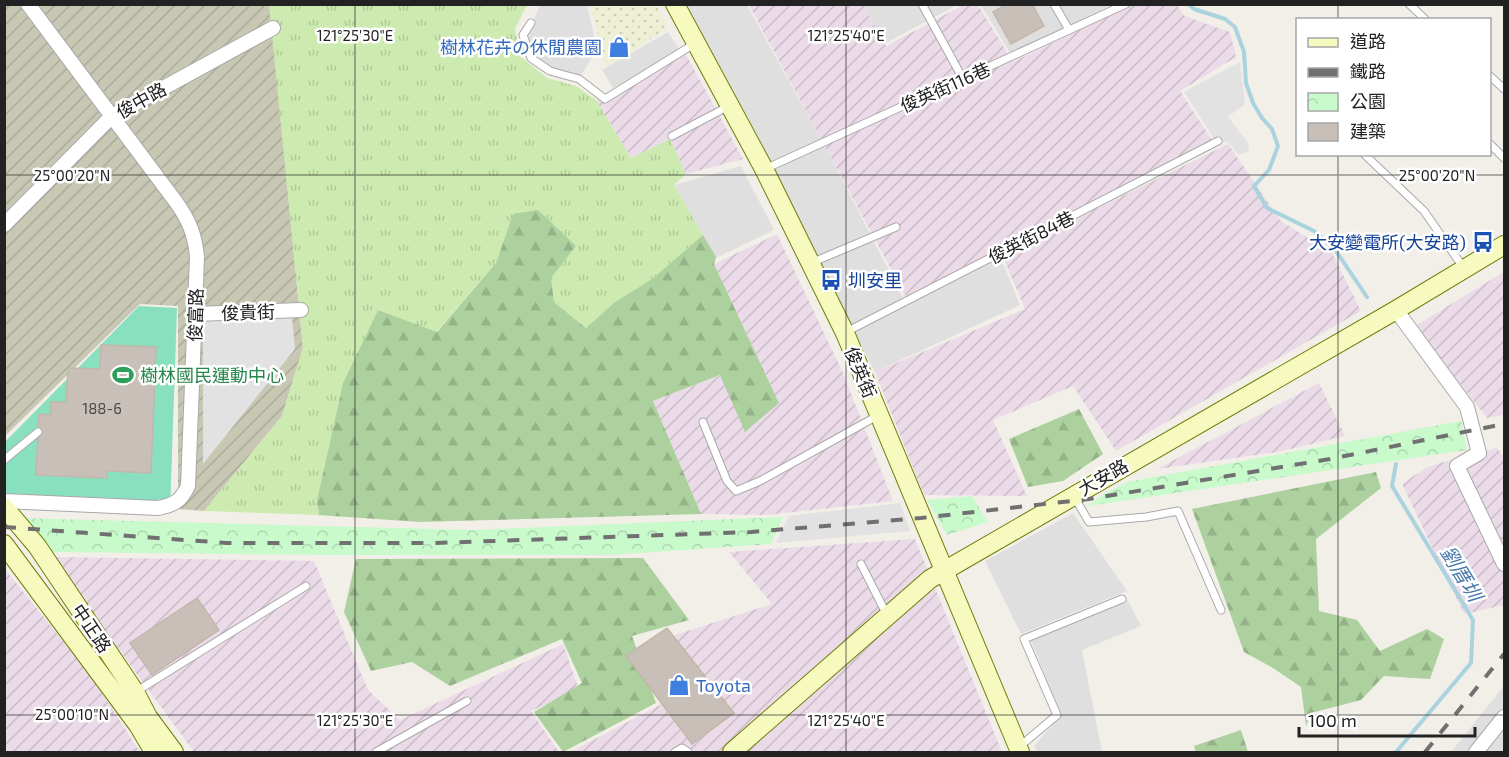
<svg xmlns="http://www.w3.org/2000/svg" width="1509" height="757" viewBox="0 0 1509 757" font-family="'Exo 2','Noto Sans TC','Noto Sans JP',sans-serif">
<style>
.residential{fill:#e0dfdf}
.industrial{fill:url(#industrial-furrows)}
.construction{fill:url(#construction-furrows)}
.farmland{fill:url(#farmland-dots)}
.grass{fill:url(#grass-tufts)}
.forest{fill:url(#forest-firs)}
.park{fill:url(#park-crowns)}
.pitch{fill:#88e0be}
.parking{fill:#e2e2e2}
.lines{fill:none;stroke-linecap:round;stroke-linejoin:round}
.stream{stroke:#aad3df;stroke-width:4}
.building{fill:#c7bfb8;stroke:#c4b6ab;stroke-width:1.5}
.lane-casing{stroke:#a9a9a9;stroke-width:9}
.street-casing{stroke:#a9a9a9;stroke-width:16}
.secondary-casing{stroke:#707d05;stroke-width:20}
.lane{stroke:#fff;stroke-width:7}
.street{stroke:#fff;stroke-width:14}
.secondary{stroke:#f7fabf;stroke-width:18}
.rail{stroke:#707070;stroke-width:4;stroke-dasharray:12 12;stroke-linecap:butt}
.ticks{fill:none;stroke:#222;stroke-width:1.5;stroke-opacity:0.45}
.labels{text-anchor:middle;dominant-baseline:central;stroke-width:5;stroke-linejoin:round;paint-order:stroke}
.number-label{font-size:15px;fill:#4b4948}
.shop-label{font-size:18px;fill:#366cbe;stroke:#fff;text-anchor:end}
.street-label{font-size:18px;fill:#222;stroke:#fff}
.transit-label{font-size:18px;fill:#164399;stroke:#fff;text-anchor:end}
.leisure-label{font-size:18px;fill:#27864d;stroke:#fff;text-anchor:start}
.water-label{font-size:20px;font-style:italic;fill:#4a7aab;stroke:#fff}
.ticks-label{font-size:15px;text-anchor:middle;fill:#222;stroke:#fff;stroke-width:5;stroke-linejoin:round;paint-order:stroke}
</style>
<defs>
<pattern id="industrial-furrows" width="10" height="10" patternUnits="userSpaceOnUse" patternTransform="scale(1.5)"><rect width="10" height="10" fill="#ebdbe8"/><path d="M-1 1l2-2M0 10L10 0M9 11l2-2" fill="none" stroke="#c9bcc7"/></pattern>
<pattern id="construction-furrows" width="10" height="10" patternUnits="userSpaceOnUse" patternTransform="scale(1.5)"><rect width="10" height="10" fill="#c7c7b4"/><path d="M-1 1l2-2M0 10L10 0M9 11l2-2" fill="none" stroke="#abab9a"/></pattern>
<pattern id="farmland-dots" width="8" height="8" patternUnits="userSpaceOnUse" patternTransform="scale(1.5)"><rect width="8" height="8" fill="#eef0d5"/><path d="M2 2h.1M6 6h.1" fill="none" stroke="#ccceb7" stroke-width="1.8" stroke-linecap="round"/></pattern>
<pattern id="grass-tufts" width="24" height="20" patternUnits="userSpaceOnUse" patternTransform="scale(1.5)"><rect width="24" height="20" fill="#cdebb0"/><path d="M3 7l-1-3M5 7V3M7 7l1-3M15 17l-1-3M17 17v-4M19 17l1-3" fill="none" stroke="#b0c997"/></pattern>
<pattern id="forest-firs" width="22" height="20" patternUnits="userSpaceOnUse" patternTransform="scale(1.5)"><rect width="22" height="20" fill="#add19e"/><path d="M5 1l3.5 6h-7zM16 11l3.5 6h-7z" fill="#95b388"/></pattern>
<pattern id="park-crowns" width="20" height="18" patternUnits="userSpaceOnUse" patternTransform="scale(1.5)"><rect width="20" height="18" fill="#c8facc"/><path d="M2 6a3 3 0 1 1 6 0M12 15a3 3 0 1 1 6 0" fill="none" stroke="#acd6af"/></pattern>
</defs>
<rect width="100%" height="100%" fill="#f2efe9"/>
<path class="residential" d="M540,5H587L597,50L580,77L549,68L540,59L527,35Z
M687,5H747L827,150L906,304L1000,256L1020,305L875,372Z
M863,5H957L884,44Z
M981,5H1111L1010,53Z
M668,32L680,50L613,88L602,70Z
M741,166L774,230L716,258L674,185Z
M1073,513L1127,591L1021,634L985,561Z
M1125,595L1141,626L1082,650L1102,752H1037L1034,746L1061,715L1028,633Z
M1504,686V752H1451Z"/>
<path class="industrial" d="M749,5H863L886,46L963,5H978L1013,62L1123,9L1121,5H1177L1184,16L1230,32L1236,57L1180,91L1212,140L906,297Z
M685,53L743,159L686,174L670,139L631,158L596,100Z
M1228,144L1281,221L1332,253L1361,311L1116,451L1073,386L993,420L1027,496L924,495L875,372L1025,309L1002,255Z
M777,234L843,373L893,501L767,515L701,514L653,401L721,375L779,403L714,264Z
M1504,272V415L1487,418L1415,326Z
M1319,383L1345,436L1278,452L1157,469Z
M1497,448L1504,458V605L1464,614L1402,484L1424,469L1436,464Z
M915,539L1002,752H570L662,704L631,649L772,604L729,552Z
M51,557L314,561L368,690L400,720L563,644L579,690L531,711L559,752H194Z
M4,568L88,672L140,752H5Z"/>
<path class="construction" d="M5,5H270L303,348L282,416L204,511L178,509V306L140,304L5,436Z"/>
<path class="farmland" d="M590,5H656L668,28L606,67Z"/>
<path class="grass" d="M269,5H527L515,29L521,57L547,78L576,86L596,100L631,158L670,139L686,174L674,185L703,235L652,279L615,302L586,328L554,302L551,278L576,246L513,214L496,263L436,332L378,310L343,383L317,500L319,515L204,511L282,416L303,348Z"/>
<path class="forest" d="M538,210L576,246L551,278L554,302L586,328L615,302L652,279L703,235L716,257L714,264L779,403L745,432L720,375L653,401L701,514L420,522L319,515L317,500L343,383L378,310L437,332L496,263L513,214Z
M1079,409L1103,454L1063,481L1028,487L1009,439Z
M1376,472L1381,488L1316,539L1319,611L1357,620L1380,651L1427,629L1444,639L1430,679L1384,676L1361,700L1311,713L1306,726L1301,687L1273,668L1244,652L1192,509Z
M643,558L689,620L632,636L656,703L563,752L534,712L582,683L562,639L450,686L412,662L371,671L344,612L356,559Z
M1241,730L1248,752H1196L1194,746Z"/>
<path class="park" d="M1461,421L1467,450L1088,506L1102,495L1127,482Z
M972,496L988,522L947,535L927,500Z
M783,517L771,544L610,555H330L52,552L18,518L474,530Z"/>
<path class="pitch" d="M139,306L177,308L170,512L10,504L5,497L4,443Z"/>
<path class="parking" d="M1240,62L1245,104L1228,117L1248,143L1249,151L1239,155L1227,141L1218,145L1184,92Z
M203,317H292L295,349L203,464Z
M900,503L910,531L776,543L789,516Z"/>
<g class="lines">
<path class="stream" d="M1188,4L1194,9L1225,19L1235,27L1244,52L1246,83L1253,103L1262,118L1272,129L1278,146L1269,170L1254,186L1267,208L1314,231L1334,248L1367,297
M1396,752L1471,663L1473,620L1392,486L1396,464"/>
</g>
<path class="building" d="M1007,4H1032L1044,26L1011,44L993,12Z
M101,345L156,347L151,473L107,471V478L36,475L39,414L51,415V402H66L68,368L100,369Z
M197,598L219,630L152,675L130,643Z
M667,628L734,713L692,744L626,656Z"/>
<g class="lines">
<defs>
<path id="lane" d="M922,4L963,79
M1054,4L1069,30
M1409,4L1426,20
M531,23L523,35L531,58L550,71L579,79L605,99L694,44
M1490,76L1504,89
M672,136L729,106
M1490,144L1504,158
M1364,154L1424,211L1463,267
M765,169L1126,4
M811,263L896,227
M846,332L1218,141
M703,422L727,481L736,491L760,481L879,415
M4,460L38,432
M1075,498L1089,522L1146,517L1178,511L1221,610
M861,564L887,615
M137,691L306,586
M1019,747L1057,715L1024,639L1122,599
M376,752L467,701
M675,752L682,748L688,752"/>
<path id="street" d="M4,225L112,116L273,28
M1396,310L1467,407L1479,453L1457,466L1504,564
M195,314L301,310
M4,501L158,508C174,505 181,501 188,486L197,257C195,235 189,220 176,202L28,4
M1476,752L1504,717"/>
<path id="secondary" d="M675,4L764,169L845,333L1020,752
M4,507L37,546L135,692L148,717L174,752
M4,544L138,725L154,752
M732,752L930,579L1396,310L1504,245"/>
</defs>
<use href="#lane" class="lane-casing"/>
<use href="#street" class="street-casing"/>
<use href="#secondary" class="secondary-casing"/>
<use href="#lane" class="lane"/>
<use href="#street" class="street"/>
<use href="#secondary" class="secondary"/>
<path class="rail" d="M4,527L227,543H435L751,532L921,518L1089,499L1330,459L1504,424
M1425,752L1504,654"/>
</g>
<path class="ticks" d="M355,4V752M846,4V752M1338,4V20M1338,154V752M4,175H1504M4,715H1504"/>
<defs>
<symbol id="shop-bare" viewBox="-9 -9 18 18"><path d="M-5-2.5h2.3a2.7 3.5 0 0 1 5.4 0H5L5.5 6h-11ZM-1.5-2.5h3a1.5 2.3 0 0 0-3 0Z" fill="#3f7fe0" stroke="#fff" stroke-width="2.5" paint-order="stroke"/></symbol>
<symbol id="bus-bare" viewBox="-9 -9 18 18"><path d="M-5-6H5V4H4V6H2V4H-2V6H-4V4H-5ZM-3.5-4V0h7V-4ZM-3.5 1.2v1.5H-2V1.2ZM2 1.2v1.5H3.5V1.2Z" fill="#1a4fb4" stroke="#fff" stroke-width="2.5" paint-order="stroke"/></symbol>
<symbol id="stadium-bare" viewBox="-9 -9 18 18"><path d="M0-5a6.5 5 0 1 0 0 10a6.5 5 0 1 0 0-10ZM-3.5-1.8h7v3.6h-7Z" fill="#2e9e5b" stroke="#fff" stroke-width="2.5" paint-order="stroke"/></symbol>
</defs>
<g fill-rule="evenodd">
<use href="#shop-bare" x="604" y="32" width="30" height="30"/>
<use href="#bus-bare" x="1468" y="227" width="30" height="30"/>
<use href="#bus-bare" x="816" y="265" width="30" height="30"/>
<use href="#stadium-bare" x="108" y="360" width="30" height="30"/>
<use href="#shop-bare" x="664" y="670" width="30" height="30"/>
</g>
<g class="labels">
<g class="number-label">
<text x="102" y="408">188-6</text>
</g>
<g class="shop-label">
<text x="602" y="47">樹林花卉の休閒農園</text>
<text x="696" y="685" text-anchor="start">Toyota</text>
</g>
<g class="street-label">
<text transform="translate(945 87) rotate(-24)">俊英街116巷</text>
<text transform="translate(141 100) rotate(-29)">俊中路</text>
<text transform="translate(1031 237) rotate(-27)">俊英街84巷</text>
<text transform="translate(248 312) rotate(-2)">俊貴街</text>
<text transform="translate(195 315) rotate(-88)">俊富路</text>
<text transform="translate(861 372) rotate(67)">俊英街</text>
<text transform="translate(1103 477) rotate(-30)">大安路</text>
<text transform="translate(92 628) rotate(56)">中正路</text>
</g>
<g class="transit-label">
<text x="1466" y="242">大安變電所(大安路)</text>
<text x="848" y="280" text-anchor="start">圳安里</text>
</g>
<g class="leisure-label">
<text x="140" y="375">樹林國民運動中心</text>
</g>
<g class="water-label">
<text transform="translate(1462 573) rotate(59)">劉厝圳</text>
</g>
</g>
<g class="ticks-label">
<text x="355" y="41">121°25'30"E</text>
<text x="846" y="41">121°25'40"E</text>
<text x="72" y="181">25°00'20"N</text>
<text x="1437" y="181">25°00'20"N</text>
<text x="72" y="720">25°00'10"N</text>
<text x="355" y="726">121°25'30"E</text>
<text x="846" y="726">121°25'40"E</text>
</g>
<rect width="1509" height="757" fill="none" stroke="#222222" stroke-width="12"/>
<rect x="1296" y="18" width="195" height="138" fill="#ffffff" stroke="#a7a7a7" stroke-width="1.5"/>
<rect x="1308" y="38" width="30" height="9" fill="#f7fabf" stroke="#a7a7a7" stroke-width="1.5"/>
<text x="1350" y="48" font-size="18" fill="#222222">道路</text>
<rect x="1308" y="68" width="30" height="9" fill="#707070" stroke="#a7a7a7" stroke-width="1.5"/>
<text x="1350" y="78" font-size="18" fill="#222222">鐵路</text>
<rect x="1308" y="93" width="30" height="18" fill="url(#park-crowns)" stroke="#a7a7a7" stroke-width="1.5"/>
<text x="1350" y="108" font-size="18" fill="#222222">公園</text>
<rect x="1308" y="123" width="30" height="18" fill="#c7bfb8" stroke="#a7a7a7" stroke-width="1.5"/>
<text x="1350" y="138" font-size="18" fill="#222222">建築</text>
<path d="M1299 727v9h176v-9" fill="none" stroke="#222222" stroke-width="3"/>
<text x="1308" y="727" font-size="18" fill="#222222" stroke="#ffffff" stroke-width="4.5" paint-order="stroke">100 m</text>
</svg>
